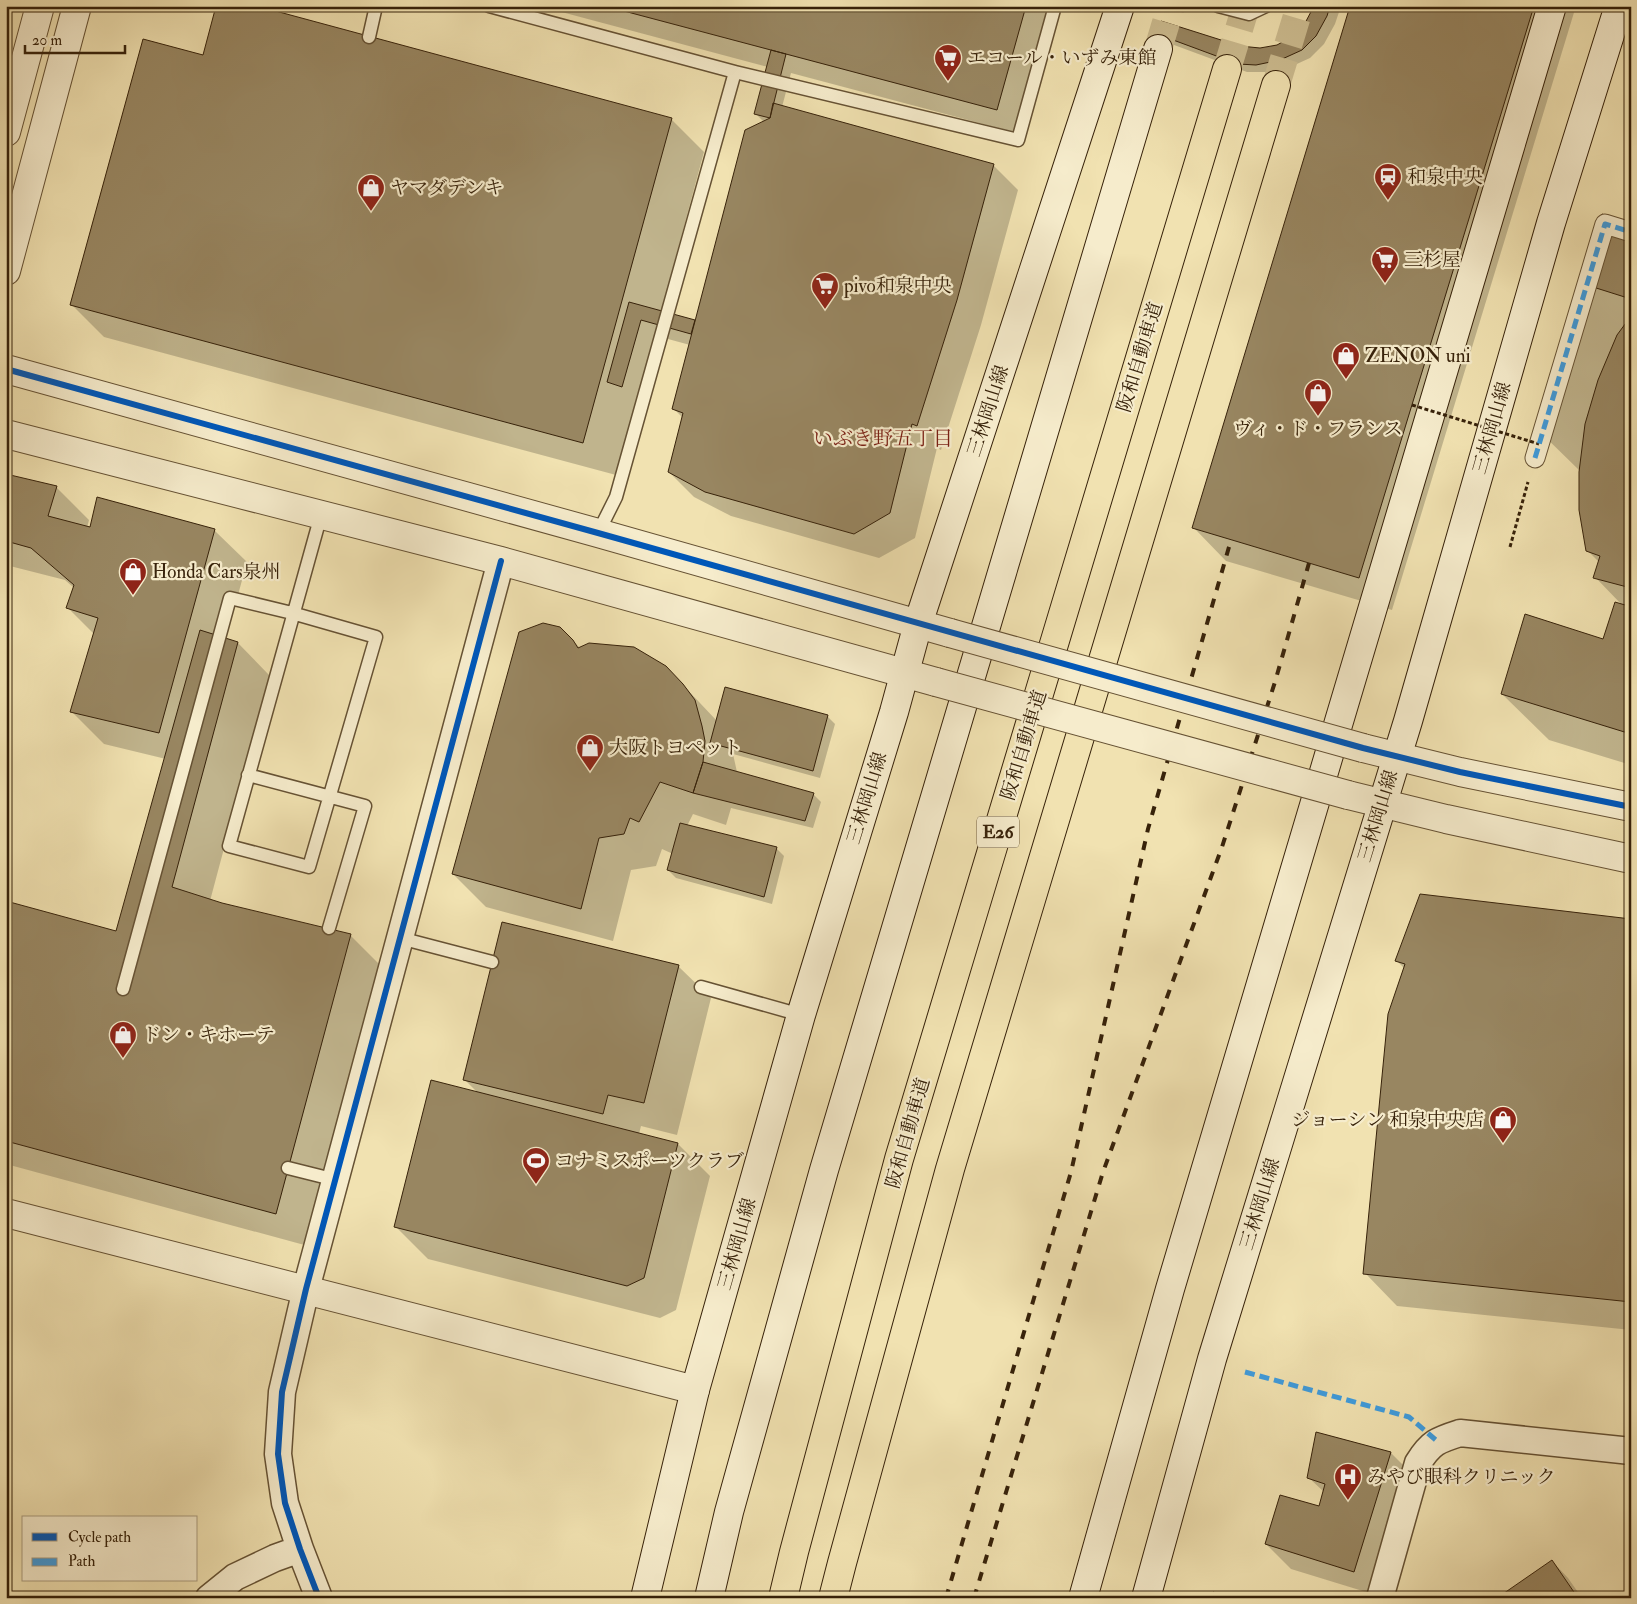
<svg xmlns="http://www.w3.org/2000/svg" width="1637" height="1604" viewBox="0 0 1637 1604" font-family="'IM FELL Double Pica','Noto Serif JP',serif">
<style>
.shadow{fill:#0003}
.building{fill:#988661;stroke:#37220a}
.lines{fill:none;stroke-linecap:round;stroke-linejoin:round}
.secondary-tunnel{stroke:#ccbc90;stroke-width:28;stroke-dasharray:28 14;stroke-linecap:butt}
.motorway-tunnel{stroke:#ccbc90;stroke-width:28;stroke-dasharray:28 14;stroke-linecap:butt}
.service-casing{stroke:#665234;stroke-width:15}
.pedestrian-casing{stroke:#665234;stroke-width:21}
.minor-casing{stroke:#665234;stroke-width:29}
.tertiary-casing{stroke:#665234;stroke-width:30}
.secondary-casing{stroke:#37220a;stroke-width:30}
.motorway-casing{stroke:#37220a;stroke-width:30}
.path{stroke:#37220a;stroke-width:3;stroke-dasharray:4 2.5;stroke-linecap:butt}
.service{stroke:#f6eccc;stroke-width:12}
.pedestrian{stroke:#f6eccc;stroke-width:19}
.minor{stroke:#f6eccc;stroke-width:26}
.tertiary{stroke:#f6eccc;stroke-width:28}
.secondary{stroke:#f6eccc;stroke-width:28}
.motorway{stroke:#f1e2b1;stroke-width:28}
.rail{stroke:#37220a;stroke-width:4;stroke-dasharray:9 9;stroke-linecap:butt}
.tertiary-bridge-casing{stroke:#665234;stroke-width:30;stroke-linecap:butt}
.path-bridge{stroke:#37220a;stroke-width:3;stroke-dasharray:4 2.5;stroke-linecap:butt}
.tertiary-bridge{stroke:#f6eccc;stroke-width:28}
.quiet{stroke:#3e9cde;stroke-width:5;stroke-dasharray:10 5;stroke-linecap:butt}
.cycleway-casing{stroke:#f6eccc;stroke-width:9}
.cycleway{stroke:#0057b8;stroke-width:6}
.labels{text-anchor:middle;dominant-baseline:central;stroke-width:4.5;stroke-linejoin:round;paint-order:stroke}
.shield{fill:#f6eccc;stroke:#705f44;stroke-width:1}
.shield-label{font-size:18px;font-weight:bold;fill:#37220a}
.poi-label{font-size:19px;fill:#37220a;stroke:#f6eccc;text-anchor:start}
.street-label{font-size:19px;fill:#37220a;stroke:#f6eccc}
.neighbourhood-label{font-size:20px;fill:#7a1f14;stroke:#f6eccc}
</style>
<rect width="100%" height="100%" fill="#f1e2b1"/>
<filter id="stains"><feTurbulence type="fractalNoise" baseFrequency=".004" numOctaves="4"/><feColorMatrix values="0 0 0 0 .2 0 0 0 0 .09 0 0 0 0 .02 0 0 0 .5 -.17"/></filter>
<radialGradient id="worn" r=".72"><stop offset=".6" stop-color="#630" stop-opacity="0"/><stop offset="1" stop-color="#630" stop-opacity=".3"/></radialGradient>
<path class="shadow" d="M252,6L672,120L704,152L661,312L694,321L696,322L764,122L755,113L768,67L539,6H1058L1021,134L791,73L782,107L993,165L1018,190L981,325L941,450L937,448L915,538L879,558L731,516L694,497L669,472L683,418L673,408L690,345L657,336L639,403L636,402L616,475L104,337L72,305L204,57Z
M1315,6H1341L1335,24L1324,44L1310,58L1288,68L1265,72H1247L1166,42L1158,34L1240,48L1260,49L1277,46L1293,37L1305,26Z
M1352,6H1576L1392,610L1226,561L1194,528Z
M1603,216L1631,225V765L1549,740L1502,694L1604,641L1623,606L1595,577L1599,562L1587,550L1581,472L1537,429Z
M6,475L56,487L89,520L87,528L214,530L247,562L226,639L238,643L270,676L210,901L350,935L383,968L308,1246L6,1164V903L117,933L166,759L104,744L72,712L95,635L68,608L74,588L65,580L6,565Z
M560,628L580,648L666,667L717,721L827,716L835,724L820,778L733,754L737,772L813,794L821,802L813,828L731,808L726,825L693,814L687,826L776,848L784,856L772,904L676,878L668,870L673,854L662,849L656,866L631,870L613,941L486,907L453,874Z
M1631,920V1330L1397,1306L1365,1273L1405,969L1397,961Z
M678,966L711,998L677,1135L641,1126L639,1134L678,1144L710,1176L676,1310L660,1318L428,1259L395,1226L478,1093L464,1079Z
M1391,1453L1416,1478L1379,1596L1291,1569L1266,1544L1320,1507L1324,1492L1308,1477Z
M1552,1561L1568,1578L1582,1598H1499Z"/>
<path class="building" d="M216,6H257L672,118L583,443L70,305L143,39L203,55Z
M605,6H1026L997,110Z
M1314,6H1330L1327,16L1316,36L1302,50L1280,60L1256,65L1238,64L1157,34L1161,21L1240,46L1260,48L1277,45L1293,36L1304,25Z
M1350,6H1534L1359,578L1192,528Z
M771,50L786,54L770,118L754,114Z
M773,103L994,164L957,300L917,426L912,424L890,513L854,534L705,492L668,472L683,413L672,409L745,130L770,118Z
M1602,214L1631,224V299L1593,287L1536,429Z
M629,302L695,320L691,334L641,320L622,387L607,382Z
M1631,316V734L1501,694L1525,614L1603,639L1615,602L1625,605L1631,588L1593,578L1600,556L1586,551L1579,510V472L1585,424L1598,380L1617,335Z
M6,474L57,486L48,516L90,527L97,497L215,529L159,733L70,712L98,618L66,608L74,585L31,548L6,541Z
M543,623L560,627L573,640L578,648L589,643L634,647L666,666L683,684L695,700L702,726L705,741L703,762L693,793L660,782L639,822L630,818L624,834L599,838L581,909L452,874L519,632Z
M200,630L238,642L172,887L222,903L351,934L276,1214L6,1141V901L116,931Z
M725,687L828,715L813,771L710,743Z
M703,762L814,793L805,821L693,793Z
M680,823L777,847L764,897L667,870Z
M1420,894L1631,919V1302L1363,1274L1388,1014L1405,964L1395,961Z
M502,922L679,965L644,1103L608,1095L603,1114L463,1080Z
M431,1080L678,1143L644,1278L627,1286L394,1227Z
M1316,1432L1391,1452L1354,1572L1265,1544L1280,1495L1319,1506L1325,1484L1307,1478Z
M1552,1560L1578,1598H1497Z
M1213,1592L1232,1598H1211Z"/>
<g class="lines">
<path class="secondary-tunnel" d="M1158,49L1171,6"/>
<path class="motorway-tunnel" d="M1227,69L1246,6
M1276,85L1300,6"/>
<defs>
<path id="service" d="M489,6L735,72L1018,140L1055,6
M1218,6L1249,14L1266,6
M369,37L376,6
M598,533L616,497L735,72
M248,775L365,806L329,928
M400,938L492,962
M701,987L801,1015
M123,989L230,598L292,613L376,637L309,867L229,846L321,515
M288,1168L336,1180"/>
<path id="pedestrian" d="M1535,458L1605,224L1631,232"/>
<path id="minor" d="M209,1598L235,1577L275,1558L300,1549
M319,1598L300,1549L285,1503L278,1454L282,1392L306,1289L501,561
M1380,1598L1418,1463C1431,1442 1438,1440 1460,1433L1631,1451"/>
<path id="tertiary" d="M6,132L40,6
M6,271L77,6
M6,369L598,533L950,633
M6,434L501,561L936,682
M1363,748L1460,772L1631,807
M1348,795L1446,819L1631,859
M6,1213L695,1390"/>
<path id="secondary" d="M645,1598L695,1390L801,1015L894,712L918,624L1120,6
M709,1598L729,1512L824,1170L1158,49
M1083,1598L1170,1289L1552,6
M1146,1598L1212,1359L1408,721L1551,223L1619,6"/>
<path id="motorway" d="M783,1598L794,1552L899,1159L1227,69
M833,1598L842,1563L950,1169L1276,85"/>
</defs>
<use href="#service" class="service-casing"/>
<use href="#pedestrian" class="pedestrian-casing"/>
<use href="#minor" class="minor-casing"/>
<use href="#tertiary" class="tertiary-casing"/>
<use href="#secondary" class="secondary-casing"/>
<use href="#motorway" class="motorway-casing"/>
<path class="path" d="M1510,547L1528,482"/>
<use href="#service" class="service"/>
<use href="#pedestrian" class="pedestrian"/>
<use href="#minor" class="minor"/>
<use href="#tertiary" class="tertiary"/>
<use href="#secondary" class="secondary"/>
<use href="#motorway" class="motorway"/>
<path class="rail" d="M946,1598L1071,1172L1148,829L1231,540
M974,1598L1103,1172L1222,847L1275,682L1309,563"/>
<defs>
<path id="tertiary-bridge" d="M950,633L1363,748
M936,682L1348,795"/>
</defs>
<use href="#tertiary-bridge" class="tertiary-bridge-casing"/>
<path class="path-bridge" d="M1412,405L1539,444"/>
<use href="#tertiary-bridge" class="tertiary-bridge"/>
<path class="quiet" d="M1535,458L1605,224L1631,232
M1245,1372L1409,1417L1437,1441"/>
<defs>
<path id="cycleway" d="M6,369L598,533L1363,748L1460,772L1631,807
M319,1598L300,1549L285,1503L278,1454L282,1392L306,1289L501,561"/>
</defs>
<use href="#cycleway" class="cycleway-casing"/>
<use href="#cycleway" class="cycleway"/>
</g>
<defs>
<symbol id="supermarket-pin" viewBox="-11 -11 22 30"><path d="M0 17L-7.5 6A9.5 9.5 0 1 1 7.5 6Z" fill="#8f2418" stroke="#f6eccc"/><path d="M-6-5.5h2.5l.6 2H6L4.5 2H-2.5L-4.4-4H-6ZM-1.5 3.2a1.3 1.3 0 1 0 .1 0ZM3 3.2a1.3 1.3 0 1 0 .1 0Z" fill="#fff"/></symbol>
<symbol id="station-pin" viewBox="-11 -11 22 30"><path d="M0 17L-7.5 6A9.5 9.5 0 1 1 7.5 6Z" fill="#8f2418" stroke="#f6eccc"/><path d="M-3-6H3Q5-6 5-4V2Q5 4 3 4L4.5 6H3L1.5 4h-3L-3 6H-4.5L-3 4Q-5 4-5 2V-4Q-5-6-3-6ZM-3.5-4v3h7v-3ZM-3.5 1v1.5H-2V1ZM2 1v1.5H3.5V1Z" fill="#fff"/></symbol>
<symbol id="shop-pin" viewBox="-11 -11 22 30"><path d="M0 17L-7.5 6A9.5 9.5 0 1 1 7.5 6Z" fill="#8f2418" stroke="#f6eccc"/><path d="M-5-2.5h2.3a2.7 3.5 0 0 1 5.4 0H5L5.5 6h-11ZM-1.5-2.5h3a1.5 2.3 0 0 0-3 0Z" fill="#fff"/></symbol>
<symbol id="stadium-pin" viewBox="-11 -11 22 30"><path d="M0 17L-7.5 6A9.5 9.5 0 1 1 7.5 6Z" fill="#8f2418" stroke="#f6eccc"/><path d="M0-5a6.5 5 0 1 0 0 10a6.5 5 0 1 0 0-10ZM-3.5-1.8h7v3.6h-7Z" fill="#fff"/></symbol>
<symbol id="hospital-pin" viewBox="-11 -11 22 30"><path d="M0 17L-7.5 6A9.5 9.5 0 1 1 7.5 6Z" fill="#8f2418" stroke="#f6eccc"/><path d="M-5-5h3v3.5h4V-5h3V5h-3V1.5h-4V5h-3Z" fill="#fff"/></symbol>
</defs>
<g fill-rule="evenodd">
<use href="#supermarket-pin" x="932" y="42" width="32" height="43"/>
<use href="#station-pin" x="1372" y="161" width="32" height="43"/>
<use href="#shop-pin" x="355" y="172" width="32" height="43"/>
<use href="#supermarket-pin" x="1369" y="244" width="32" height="43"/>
<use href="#supermarket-pin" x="809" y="270" width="32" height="43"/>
<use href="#shop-pin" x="1330" y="340" width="32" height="43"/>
<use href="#shop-pin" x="1302" y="377" width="32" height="43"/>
<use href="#shop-pin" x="117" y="556" width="32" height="43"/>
<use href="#shop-pin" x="574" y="732" width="32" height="43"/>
<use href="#shop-pin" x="107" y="1019" width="32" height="43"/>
<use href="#shop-pin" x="1487" y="1104" width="32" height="43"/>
<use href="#stadium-pin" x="520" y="1145" width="32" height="43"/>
<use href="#hospital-pin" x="1332" y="1461" width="32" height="43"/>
</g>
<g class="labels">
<rect class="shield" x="977" y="816.5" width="42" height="31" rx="4"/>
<g class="shield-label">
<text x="998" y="832">E26</text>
</g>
<g class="poi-label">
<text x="967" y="58">エコール・いずみ東館</text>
<text x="1407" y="177">和泉中央</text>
<text x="390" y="188">ヤマダデンキ</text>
<text x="1404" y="260">三杉屋</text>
<text x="844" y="286">pivo和泉中央</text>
<text x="1365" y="356">ZENON uni</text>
<text x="1318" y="429" text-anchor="middle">ヴィ・ド・フランス</text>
<text x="152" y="572">Honda Cars泉州</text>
<text x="609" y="748">大阪トヨペット</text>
<text x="142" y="1035">ドン・キホーテ</text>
<text x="1484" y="1120" text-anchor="end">ジョーシン 和泉中央店</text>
<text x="555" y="1161">コナミスポーツクラブ</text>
<text x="1367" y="1477">みやび眼科クリニック</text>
</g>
<g class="street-label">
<text transform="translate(1140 357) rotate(-73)">阪和自動車道</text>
<text transform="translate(988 411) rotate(-72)">三林岡山線</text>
<text transform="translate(1492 428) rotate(-74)">三林岡山線</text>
<text transform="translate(1024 745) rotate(-73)">阪和自動車道</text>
<text transform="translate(867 798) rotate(-73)">三林岡山線</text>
<text transform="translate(1378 816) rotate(-73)">三林岡山線</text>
<text transform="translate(908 1133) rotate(-74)">阪和自動車道</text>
<text transform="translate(1260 1204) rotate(-73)">三林岡山線</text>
<text transform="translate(737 1244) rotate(-74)">三林岡山線</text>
</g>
<g class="neighbourhood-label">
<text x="883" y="438">いぶき野五丁目</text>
</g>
</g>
<rect width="1637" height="1604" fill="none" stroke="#f1e2b1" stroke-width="25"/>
<rect x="8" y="8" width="1622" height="1589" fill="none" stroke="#37220a" stroke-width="2.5"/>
<rect x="12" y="12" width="1612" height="1579" fill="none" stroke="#37220a"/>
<rect x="22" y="1516" width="175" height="65" fill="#f6eccc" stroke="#aa9b7e"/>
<rect x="32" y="1533" width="25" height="8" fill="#0057b8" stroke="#aa9b7e"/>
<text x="68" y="1542" font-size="15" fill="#37220a">Cycle path</text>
<rect x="32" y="1558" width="25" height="8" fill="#3e9cde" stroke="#aa9b7e"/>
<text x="68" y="1566" font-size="15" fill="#37220a">Path</text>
<path d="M25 45v8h100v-8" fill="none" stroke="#37220a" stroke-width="2.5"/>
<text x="32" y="45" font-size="15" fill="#37220a" stroke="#f6eccc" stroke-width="4" paint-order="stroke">20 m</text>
<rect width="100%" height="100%" filter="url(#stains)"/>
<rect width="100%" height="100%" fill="url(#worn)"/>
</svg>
